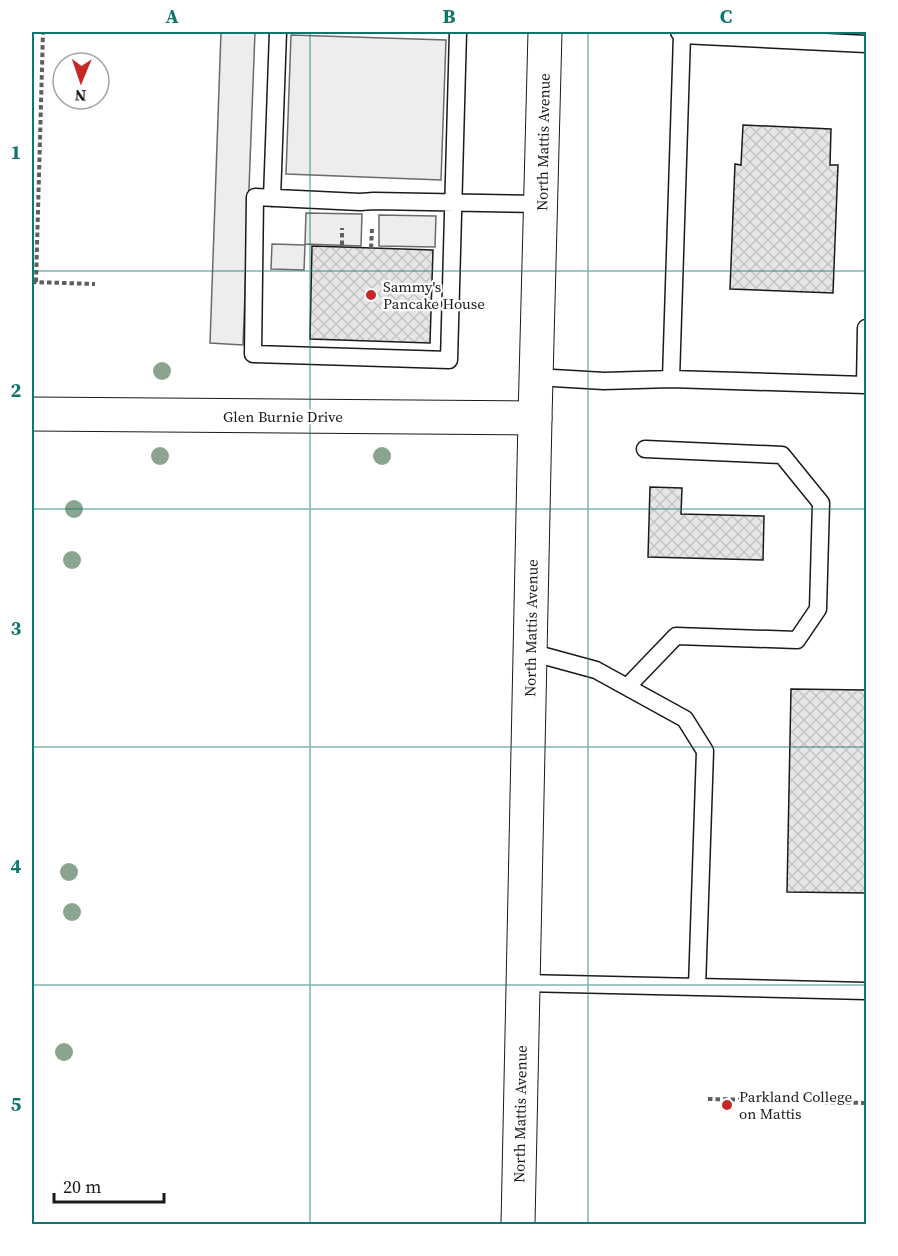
<svg xmlns="http://www.w3.org/2000/svg" width="898" height="1256" viewBox="0 0 898 1256" font-family="'Source Serif 4',serif">
<style>
.parking{fill:#ededed;stroke:#6a6a6a;stroke-width:1.5}
.building{fill:url(#building-cross-hatch);stroke:#1a1a1a;stroke-width:1.5}
.lines{fill:none;stroke-linecap:round;stroke-linejoin:round}
.service-casing{stroke:#1a1a1a;stroke-width:19}
.minor-casing{stroke:#1a1a1a;stroke-width:35}
.secondary-casing{stroke:#1a1a1a;stroke-width:35}
.path{stroke:#5f5f5f;stroke-width:4;stroke-dasharray:4.5 3;stroke-linecap:butt}
.service{stroke:#fff;stroke-width:16}
.minor{stroke:#fff;stroke-width:33}
.secondary{stroke:#fff;stroke-width:33}
.tree{fill:#8aa48f}
.grid{fill:none;stroke:#0f766e;stroke-width:1.5;stroke-opacity:0.55}
.poi-dot{fill:#c62828;stroke:#fff;stroke-width:2}
.labels{text-anchor:middle;dominant-baseline:central;stroke-width:4.5;stroke-linejoin:round;paint-order:stroke}
.street-label{font-size:15px;fill:#1a1a1a;stroke:#fff}
.poi-label{font-size:15px;fill:#1a1a1a;stroke:#fff;text-anchor:start}
.neatline{fill:none;stroke:#0f766e;stroke-width:2}
.grid-label{font-size:20px;text-anchor:middle;font-weight:bold;fill:#0f766e}
</style>
<defs>
<pattern id="building-cross-hatch" width="8" height="8" patternUnits="userSpaceOnUse" patternTransform="scale(1.5)"><rect width="8" height="8" fill="#e6e6e6"/><path d="M0 0l8 8M0 8l8-8" fill="none" stroke="#c5c5c5"/></pattern>
</defs>
<rect width="100%" height="100%" fill="#fff"/>
<path class="parking" d="M221,32H255L243,345L210,343Z
M291,35L446,40L441,180L286,174Z
M306,213L362,214L361,246L305,244Z
M379,215L436,216L435,247L379,246Z
M272,244L305,245L304,270L271,269Z"/>
<path class="building" d="M743,125L831,129L830,165H838L833,293L730,289L735,164L741,165Z
M312,246L433,250L430,343L310,339Z
M650,487L682,488L681,514L764,516L763,560L648,557Z
M791,689L866,690V893L787,892Z"/>
<g class="lines">
<defs>
<path id="service" d="M458,32L449,360L253,354L255,197L360,202L374,201L541,204
M682,35L866,44
M272,198L278,32
M536,377L604,381L671,379L682,35L679,32
M671,379L865,385L866,328
M530,652L596,670L685,719L705,751L697,987
M627,687L676,636L797,640L818,609L821,503L782,455L645,449
M523,983L866,991"/>
<path id="minor" d="M32,414L535,418"/>
<path id="secondary" d="M518,1224L535,418L545,32"/>
</defs>
<use href="#service" class="service-casing"/>
<use href="#minor" class="minor-casing"/>
<use href="#secondary" class="secondary-casing"/>
<path class="path" d="M342,245V228
M371,248L372,229
M32,282L95,284
M36,282L43,32
M708,1099L764,1100
M816,1102L866,1103"/>
<use href="#service" class="service"/>
<use href="#minor" class="minor"/>
<use href="#secondary" class="secondary"/>
</g>
<g class="tree">
<circle cx="162" cy="371" r="9"/>
<circle cx="160" cy="456" r="9"/>
<circle cx="382" cy="456" r="9"/>
<circle cx="74" cy="509" r="9"/>
<circle cx="72" cy="560" r="9"/>
<circle cx="69" cy="872" r="9"/>
<circle cx="72" cy="912" r="9"/>
<circle cx="64" cy="1052" r="9"/>
</g>
<path class="grid" d="M310,32V1224M588,32V1224M32,271H866M32,509H866M32,747H866M32,985H866"/>
<g class="poi-dot">
<circle cx="371" cy="295" r="6"/>
<circle cx="727" cy="1105" r="6"/>
</g>
<g class="labels">
<g class="street-label">
<text transform="translate(543 142) rotate(-89)">North Mattis Avenue</text>
<text x="283" y="416">Glen Burnie Drive</text>
<text transform="translate(531 628) rotate(-89)">North Mattis Avenue</text>
<text transform="translate(520 1114) rotate(-89)">North Mattis Avenue</text>
</g>
<g class="poi-label">
<text x="383" y="286">Sammy's<tspan x="383" dy="17">Pancake House</tspan></text>
<text x="739" y="1096">Parkland College<tspan x="739" dy="17">on Mattis</tspan></text>
</g>
</g>
<rect width="898" height="1256" fill="none" stroke="#ffffff" stroke-width="66"/>
<g transform="translate(81 81) rotate(182)"><circle r="28" fill="#ffffff" stroke="#a3a3a3" stroke-width="1.5"/>
<path d="M0-4.5L10 22L0 15L-10 22Z" fill="#c62828"/>
<text y="-9" font-size="16" font-weight="bold" text-anchor="middle" fill="#1a1a1a">N</text>
</g>
<path d="M54 1193v9h110v-9" fill="none" stroke="#1a1a1a" stroke-width="3"/>
<text x="63" y="1193" font-size="18" fill="#1a1a1a" stroke="#ffffff" stroke-width="4.5" paint-order="stroke">20 m</text>
<rect x="33" y="33" width="832" height="1190" class="neatline"/>
<g class="grid-label">
<text x="172" y="23">A</text>
<text x="449" y="23">B</text>
<text x="726" y="23">C</text>
<text x="16" y="159">1</text>
<text x="16" y="397">2</text>
<text x="16" y="635">3</text>
<text x="16" y="873">4</text>
<text x="16" y="1111">5</text>
</g>
</svg>
